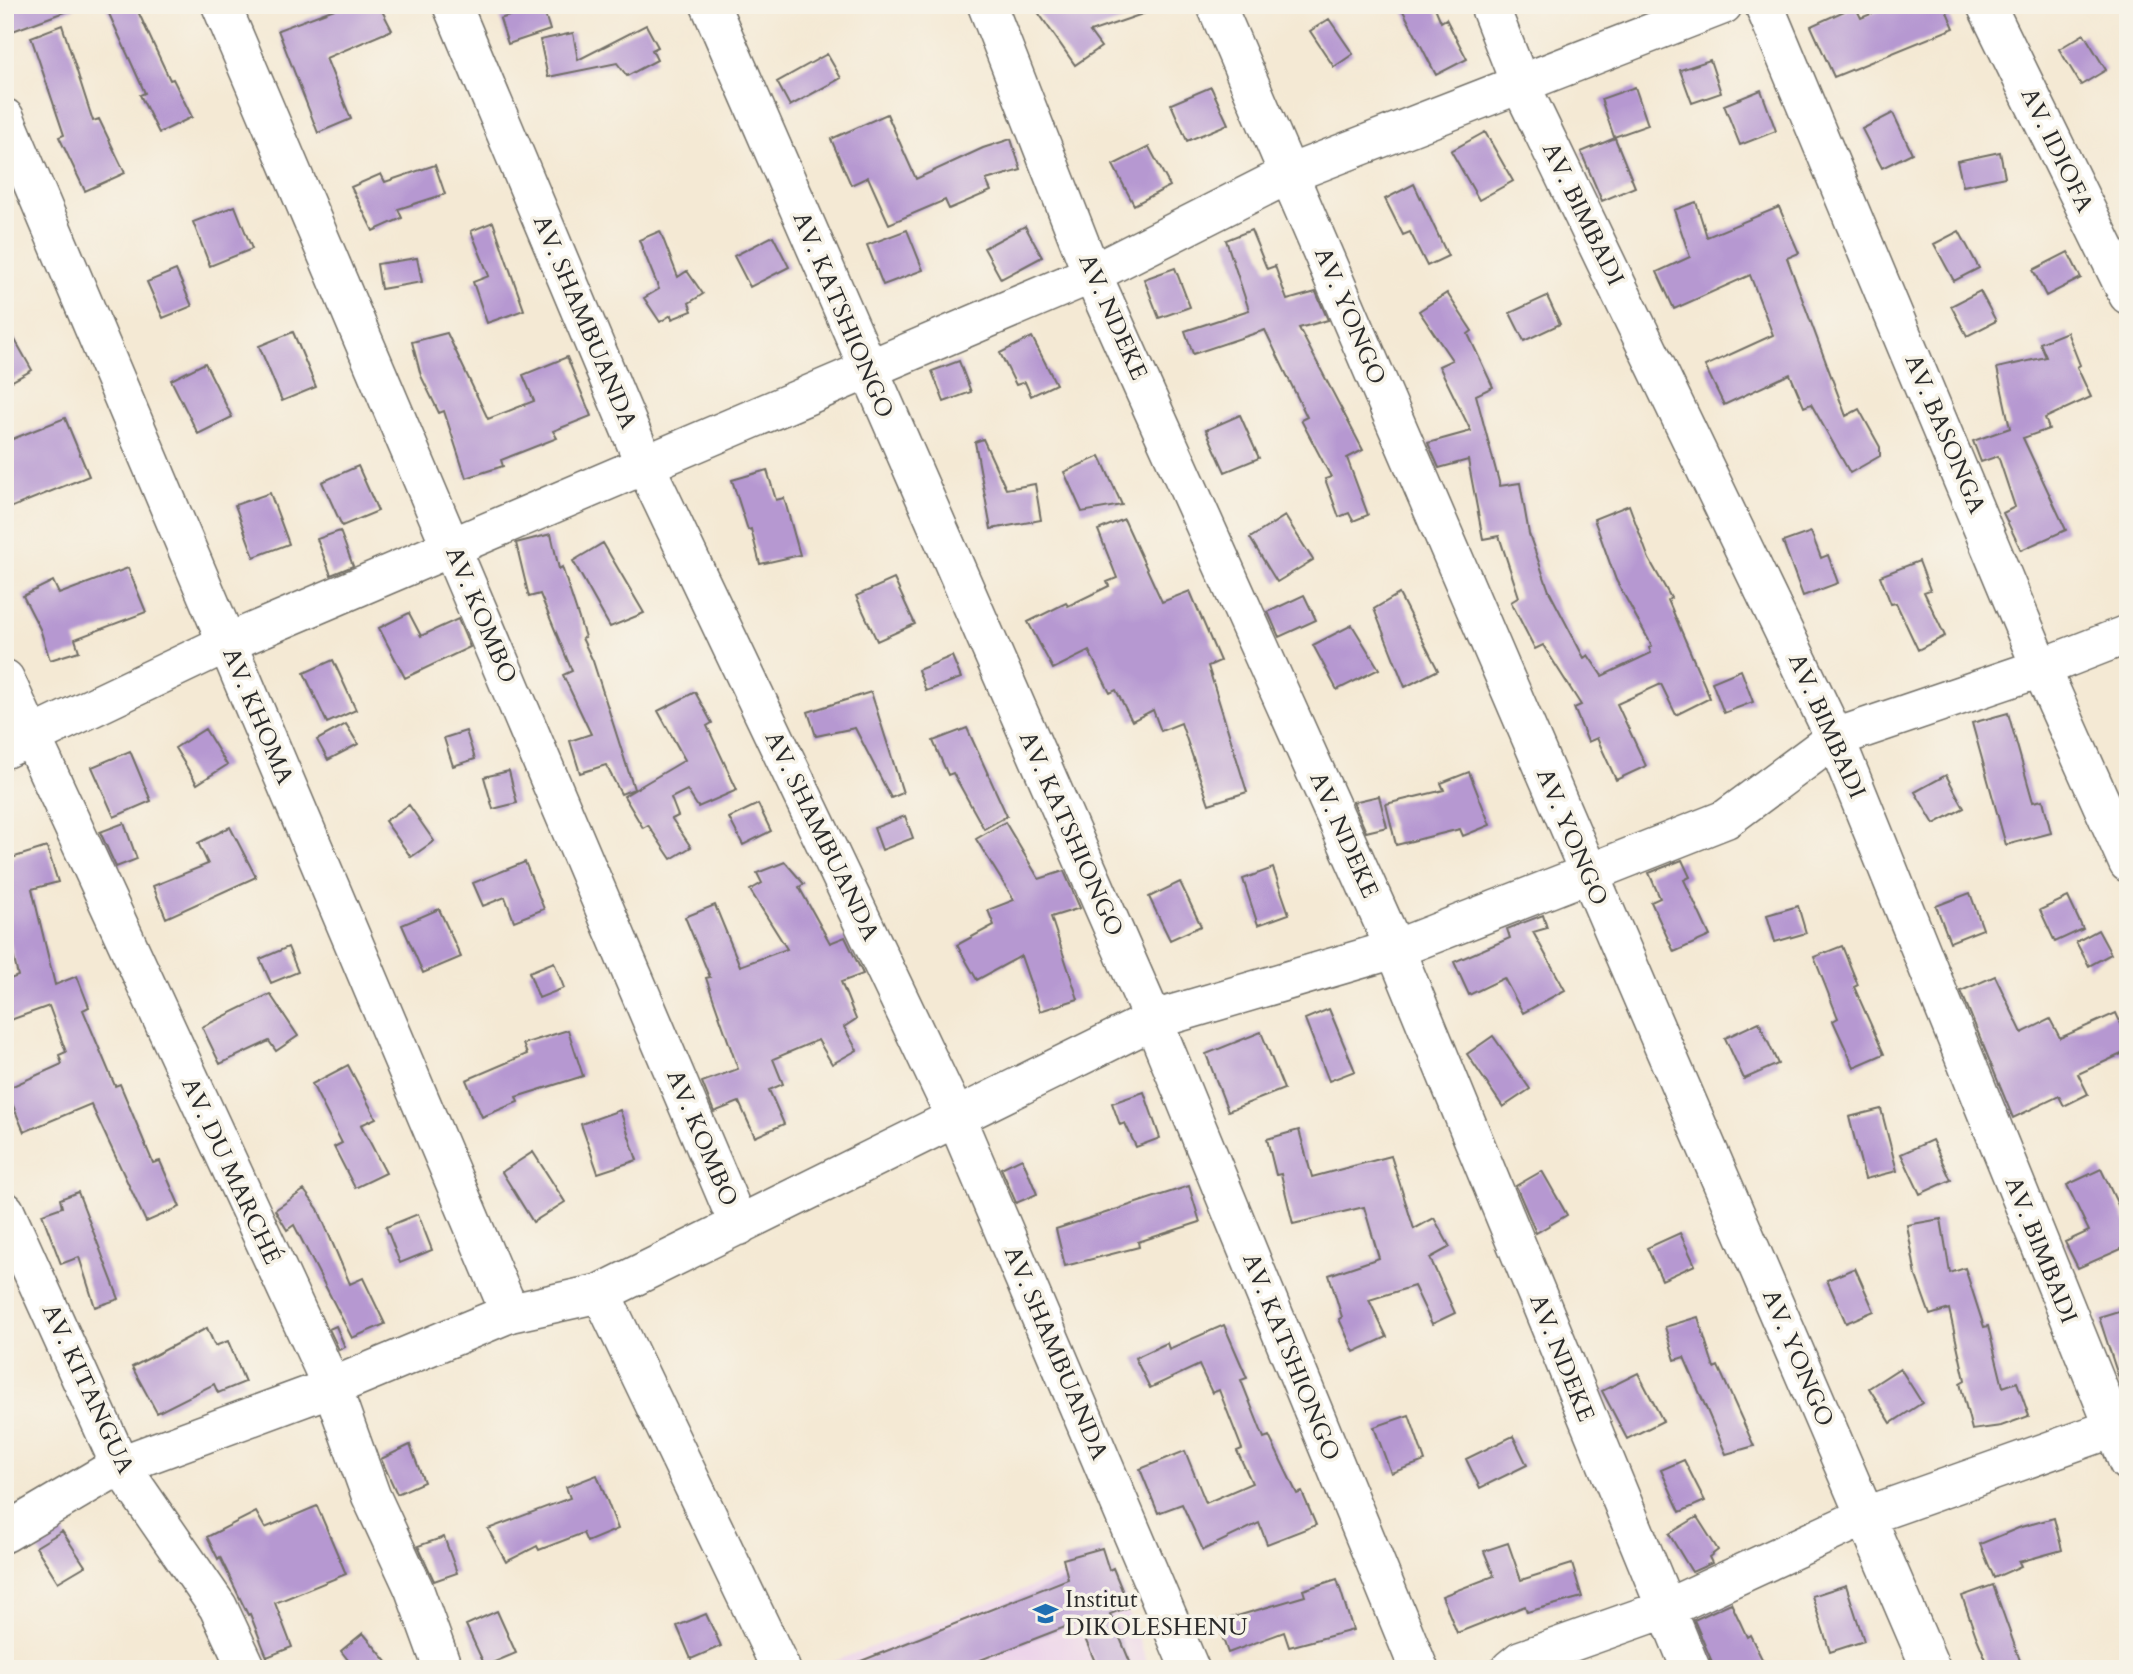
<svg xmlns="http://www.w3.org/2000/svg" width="2133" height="1674" viewBox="0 0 2133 1674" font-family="Cardo,serif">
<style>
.built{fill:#ecd1ea}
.building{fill:#b698d1}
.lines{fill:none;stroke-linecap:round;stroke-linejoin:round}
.minor-casing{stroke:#716e66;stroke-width:41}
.minor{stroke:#fff;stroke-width:38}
.labels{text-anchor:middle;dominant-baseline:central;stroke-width:7;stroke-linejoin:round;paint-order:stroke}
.street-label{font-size:24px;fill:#2b2b2b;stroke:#f7f3e8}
.poi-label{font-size:24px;fill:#2b2b2b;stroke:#f7f3e8;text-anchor:start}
</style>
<rect width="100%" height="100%" fill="#f7f3e8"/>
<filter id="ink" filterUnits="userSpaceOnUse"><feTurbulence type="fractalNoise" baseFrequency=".0143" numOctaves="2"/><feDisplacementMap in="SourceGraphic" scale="14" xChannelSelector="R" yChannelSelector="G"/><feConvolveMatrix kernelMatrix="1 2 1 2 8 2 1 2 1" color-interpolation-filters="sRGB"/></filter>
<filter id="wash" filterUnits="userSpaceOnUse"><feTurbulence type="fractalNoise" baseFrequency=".00686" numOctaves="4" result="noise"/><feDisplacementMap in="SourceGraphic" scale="28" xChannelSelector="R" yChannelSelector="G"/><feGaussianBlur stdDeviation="1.57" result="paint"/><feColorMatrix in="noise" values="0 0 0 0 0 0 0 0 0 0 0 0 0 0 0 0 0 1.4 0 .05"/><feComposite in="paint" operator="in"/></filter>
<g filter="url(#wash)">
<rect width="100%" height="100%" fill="#f4e9d4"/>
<path class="built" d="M1107,1558L1150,1669L816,1668Z"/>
<g id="blocks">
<path class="building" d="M5,5H75V8L10,32L5,19Z
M105,5H135L170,80L173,79L192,117L159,133L140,95L145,93Z
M345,5H379L392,30L326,58L351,119L318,133L278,30Z
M542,5L550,30L508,44L500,19Z
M1033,5H1157V9L1090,32L1101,47L1075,65Z
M1400,5H1434L1441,22L1446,19L1467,59L1436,75Z
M1893,5H1944L1954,28L1834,77L1811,26L1855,6L1861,18Z
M1329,19L1353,54L1334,67L1310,31Z
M62,25L93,121L99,119L125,173L85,191L59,137L64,135L31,37Z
M646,25L658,47L652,50L657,60L627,76L617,63L548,77L540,40L573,33L578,60Z
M2084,34L2106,70L2081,85L2059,49Z
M827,54L841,78L790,106L777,82Z
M1710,60L1721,93L1692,103L1680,70Z
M1211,87L1228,124L1187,141L1171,104Z
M1635,87L1648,125L1614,137L1601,99Z
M1761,90L1776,131L1740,145L1724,105Z
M1893,113L1912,153L1882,168L1862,129Z
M887,114L916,179L983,148L1011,139L1021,170L986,180L991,191L949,209L945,200L889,224L868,177L851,185L831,139Z
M1485,132L1513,181L1479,200L1451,151Z
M1615,138L1635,187L1602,201L1581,152Z
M1149,147L1170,186L1134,205L1113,165Z
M2000,152L2005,177L1963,186L1957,161Z
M435,165L445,194L398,209L402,218L373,231L351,187L381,174L385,182Z
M1414,184L1448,256L1427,266L1410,232L1403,235L1385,199Z
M1696,202L1707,237L1779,207L1799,253L1787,258L1846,416L1859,409L1880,447V456L1850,473L1811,404L1804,407L1790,374L1724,405L1705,366L1773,335L1750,275L1674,309L1657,272L1690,257L1674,210Z
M235,206L252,249L210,266L193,222Z
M493,222L524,310L487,323L473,282L489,276L471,231Z
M1025,226L1042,257L1001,279L984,248Z
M907,230L923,270L883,285L867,245Z
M1251,230L1267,269L1275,266L1287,300L1316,292L1328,320L1299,328L1363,450L1347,458L1368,515L1353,521L1349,513L1339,517L1325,479L1331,477L1301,420L1307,417L1265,330L1193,354L1185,331L1249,310L1226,240Z
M660,231L678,277L687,271L703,294L689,303L692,311L672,319L671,315L660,322L644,298L659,289L639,240Z
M1959,231L1979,268L1954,281L1934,244Z
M773,236L789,267L750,287L734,256Z
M2068,252L2081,278L2046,296L2033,270Z
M417,258L422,282L381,289L377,264Z
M1175,268L1190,307L1159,318L1144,279Z
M176,270L192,306L163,318L147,282Z
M1980,291L1996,321L1967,336L1951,306Z
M1447,293L1472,331L1468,334L1493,387L1476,395L1500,486L1520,483L1529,534L1549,591L1584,658L1588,655L1602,676L1651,653L1649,648L1652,646L1616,580L1594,519L1629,505L1649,559L1671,598L1668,600L1710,698L1676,715L1661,684L1617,704L1646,766L1616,780L1597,738L1588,742L1574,708L1581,705L1543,645L1535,649L1511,602L1519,597L1499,536L1483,539L1468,460L1439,468L1428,443L1471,431L1439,366L1452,360L1419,311Z
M1547,296L1560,324L1524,341L1510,313Z
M5,322L32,370L5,385Z
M293,332L316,387L282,401L259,346Z
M2067,332L2080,365L2077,367L2091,397L2045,418L2049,429L2023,438L2066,530L2021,550L2003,513L2015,507L1998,456L1981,462L1973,441L2010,428L1997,368L2046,357L2040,343Z
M447,333L488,419L534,401L523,375L567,357L591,416L553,431L557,438L501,460L503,466L466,478L444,411L439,413L421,376L412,342Z
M1032,337L1056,384L1031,396L1025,382L1016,385L1000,353Z
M959,361L971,392L944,402L932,371Z
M205,363L232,417L198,434L171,380Z
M1240,415L1259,458L1225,472L1206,430Z
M65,418L89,476L5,510V442Z
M983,439L1006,489L1035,484L1041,520L991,529L975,442Z
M1100,456L1122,505L1082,512L1064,472Z
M358,466L378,511L342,526L322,482Z
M767,470L776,500L784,498L800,555L760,564L751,529L748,530L732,480Z
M270,493L289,544L254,557L235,505Z
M1285,516L1313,560L1277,582L1250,538Z
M1124,519L1162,602L1190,591L1220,661L1208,666L1247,792L1209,804L1181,723L1161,731L1153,710L1132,721L1116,690L1110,693L1089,651L1053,669L1028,622L1066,603L1068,606L1109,586L1107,582L1117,578L1098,530Z
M340,531L353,566L331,575L317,539Z
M1811,532L1821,558L1828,555L1838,583L1803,596L1783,542Z
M551,534L559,569L562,567L585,637L582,638L593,661L634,789L621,794L606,765L580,773L570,741L591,734L563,675L572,671L540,594L529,597L516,543Z
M603,543L644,613L610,627L573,561Z
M1919,561L1930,590L1924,592L1945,636L1918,650L1896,603L1891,604L1880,576Z
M128,568L146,612L75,639L79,651L50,660L40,629L23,596L53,581L59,594Z
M894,579L915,624L877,641L856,596Z
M1399,594L1438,670L1405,687L1374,609Z
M1304,595L1316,620L1279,637L1268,612Z
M409,613L421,636L458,619L470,647L405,678L379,628Z
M1352,625L1379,669L1337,690L1313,645Z
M952,656L961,678L926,691L918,670Z
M333,660L356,710L327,723L304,673Z
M1741,670L1753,702L1724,713L1712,682Z
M695,692L712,723L707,726L737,790L698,807L687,790L671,798L678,816L672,819L691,847L671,859L648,825L643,828L624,796L685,760L658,711Z
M871,692L903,793L891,798L855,728L816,736L808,712Z
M2008,713L2033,802L2043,800L2051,833L2006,845L1972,723Z
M346,724L358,744L328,760L317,740Z
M967,728L1007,816L984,829L953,773L948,775L933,741Z
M205,729L227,765L197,784L175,748Z
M466,731L475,759L453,766L444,738Z
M130,751L151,801L114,817L92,767Z
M509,771L517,803L493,809L484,777Z
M1469,772L1490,825L1463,836L1460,829L1396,845L1386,804L1444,790L1441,783Z
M1946,775L1964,808L1934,824L1915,792Z
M1379,796L1387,827L1366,832L1353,802Z
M758,804L771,831L743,845L729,818Z
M409,805L434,841L411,857L385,821Z
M905,816L913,838L882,850L874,828Z
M1005,822L1039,879L1064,871L1080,908L1051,917L1078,999L1040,1011L1021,956L977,980L957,945L994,925L988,910L1014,900L976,839Z
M124,823L137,859L116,867L100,832Z
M230,827L256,877L166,918L153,886L208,864L198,843Z
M47,847L58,882L32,889L55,985L77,976L89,1007L83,1010L115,1086L120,1084L153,1163L160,1161L180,1207L146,1222L91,1104L24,1132L6,1089L62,1064L59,1055L66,1052L49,1006L5,1022V981L18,976L5,921V860Z
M1682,860L1690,877L1684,880L1710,936L1674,952L1651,902L1660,898L1649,873Z
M525,862L544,909L514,921L505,897L483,906L473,883Z
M785,862L804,884L799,887L830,943L845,937L863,974L841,982L856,1019L844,1027L857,1050L832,1064L818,1040L773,1059L783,1084L769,1090L784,1124L755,1137L739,1102L714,1112L702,1082L738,1069L706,978L710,977L685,917L715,905L740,966L787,949L750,890L762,883L757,873Z
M1273,868L1289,914L1258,925L1243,879Z
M1180,882L1201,926L1170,940L1149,897Z
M1970,893L1983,929L1950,942L1936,906Z
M2068,897L2083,929L2055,942L2040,910Z
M1798,906L1806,933L1775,942L1767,915Z
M439,909L461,957L423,973L402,925Z
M1543,915L1547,928L1533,932L1565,990L1523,1013L1504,978L1469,995L1454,962L1510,938L1507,929Z
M2098,930L2111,954L2089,966L2076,942Z
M1842,946L1858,985L1854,987L1884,1054L1854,1067L1833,1021L1838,1018L1814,957Z
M288,947L298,972L271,983L260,959Z
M554,962L564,988L539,998L529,972Z
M1995,976L2022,1033L2050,1019L2060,1038L2116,1013L2128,1039V1051L2078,1074L2088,1094L2064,1106L2059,1096L2013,1118L1961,991Z
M270,994L298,1036L276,1051L269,1041L220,1064L202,1027Z
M1329,1009L1355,1071L1329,1081L1305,1019Z
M1759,1022L1778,1064L1744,1079L1725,1038Z
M568,1030L583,1076L516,1097L518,1102L482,1117L466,1080L527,1054L523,1044Z
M1261,1032L1284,1089L1228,1111L1206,1054Z
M1493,1036L1530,1089L1503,1107L1467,1054Z
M348,1065L376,1118L361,1125L386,1173L355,1188L334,1147L342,1143L312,1084Z
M1144,1092L1160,1138L1136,1147L1125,1123L1120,1125L1112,1103Z
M1881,1109L1897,1171L1865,1179L1849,1117Z
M620,1110L637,1160L598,1173L581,1124Z
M1299,1130L1312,1177L1391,1156L1414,1229L1434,1218L1450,1247L1430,1258L1455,1313L1432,1324L1414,1286L1369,1300L1387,1337L1354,1352L1339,1319L1342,1317L1329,1275L1379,1258L1364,1207L1293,1224L1281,1174L1276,1175L1267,1139Z
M1932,1140L1951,1180L1920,1194L1901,1154Z
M533,1152L565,1202L533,1222L502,1172Z
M1022,1158L1037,1194L1016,1203L1001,1168Z
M2101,1169L2128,1226V1246L2078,1268L2065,1242L2089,1231L2067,1185Z
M1542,1171L1567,1215L1536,1233L1516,1186Z
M1189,1186L1200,1222L1138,1242L1139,1247L1065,1266L1056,1229Z
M304,1190L318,1209L350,1284L363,1278L385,1324L352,1338L294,1225L287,1230L275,1210Z
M78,1192L119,1299L95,1307L79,1257L61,1264L42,1214L62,1207L60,1199Z
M418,1214L432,1250L400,1263L386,1227Z
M1941,1219L1950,1273L1965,1268L1984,1327L1988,1326L2003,1387L2017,1382L2029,1416L2001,1426L1972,1430L1960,1383L1965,1380L1949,1309L1930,1315L1916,1276L1907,1225Z
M1680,1233L1695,1265L1662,1280L1647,1248Z
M1855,1268L1874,1311L1846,1323L1827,1280Z
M2128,1308V1390L2123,1391L2099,1317Z
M1698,1317L1714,1368L1718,1366L1754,1446L1726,1454L1684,1357L1675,1360L1665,1327Z
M1224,1325L1247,1378L1241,1380L1264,1438L1269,1436L1297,1494L1302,1492L1316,1525L1267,1544L1259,1523L1203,1550L1182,1504L1158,1513L1140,1469L1185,1451L1206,1503L1252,1483L1237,1451L1242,1449L1219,1390L1212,1393L1199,1365L1150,1388L1135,1358L1167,1343L1169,1349Z
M336,1326L345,1347L339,1350L329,1329Z
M207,1328L215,1346L228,1341L245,1382L218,1393L214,1384L157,1413L132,1367Z
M1900,1368L1922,1403L1891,1423L1869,1388Z
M1638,1373L1663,1421L1627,1439L1602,1391Z
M1409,1415L1425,1461L1391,1473L1374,1427Z
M1513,1436L1527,1465L1480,1488L1466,1459Z
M410,1445L424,1482L397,1494L381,1459Z
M1684,1460L1705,1501L1680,1512L1661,1470Z
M597,1475L618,1529L587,1542L583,1533L539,1550L537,1546L506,1562L488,1529L570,1498L566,1487Z
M317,1506L346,1574L275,1603L292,1647L267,1657L250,1614L248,1615L220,1557L218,1559L207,1537L256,1512L265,1528Z
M1697,1517L1718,1550L1709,1557L1712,1563L1692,1572L1669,1534Z
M2054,1518L2062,1550L2019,1562L2021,1566L1994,1578L1980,1544L2021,1527Z
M62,1531L85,1566L58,1582L36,1547Z
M444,1537L457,1573L434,1581L418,1546Z
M1508,1543L1521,1580L1572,1564L1582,1597L1527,1612L1525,1606L1457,1633L1442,1596L1494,1576L1484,1551Z
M1102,1548L1109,1570L1113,1568L1129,1607L1110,1614L1133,1669H1098L1078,1622L957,1669H841L1068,1579L1063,1559Z
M1337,1579L1353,1630L1289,1647L1284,1632L1228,1653L1217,1622L1305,1596L1303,1590Z
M1846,1585L1864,1641L1830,1652L1812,1596Z
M1993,1585L2023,1669H1990L1976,1636L1962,1596Z
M1731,1603L1747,1637L1750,1635L1767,1669H1715L1694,1620Z
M497,1611L516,1653L485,1666L466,1625Z
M706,1614L721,1646L691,1659L677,1626Z
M363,1633L393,1669H355L341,1651Z"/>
</g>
</g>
<g filter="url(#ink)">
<use href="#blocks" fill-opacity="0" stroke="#716e66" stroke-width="2"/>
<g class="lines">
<defs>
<path id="minor" d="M221,5L739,1226
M452,5L645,465L956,1118L1190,1669
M710,5L1153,1020L1419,1669
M987,5L1092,274L1395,949L1691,1669
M1216,5L1931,1669
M1489,5L1521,86L1835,738L2128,1462
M1764,5L2041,668L2128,863
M1986,5L2128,295
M5,118L510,1313
M5,679L332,1387L371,1496L414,1589L443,1669
M5,749L227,643L1092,274L1289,174L1723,5
M5,1211L120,1465L218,1607L247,1669
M601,1293L781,1669
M5,1533L120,1465L332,1387L510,1313L601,1293L1153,1020L1395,949L1587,874L1726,819L1835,738L2041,668L2128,634
M1510,1669L1521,1660L1665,1609L1866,1516L2128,1423"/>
</defs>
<use href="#minor" class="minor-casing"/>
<use href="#minor" class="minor"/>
</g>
</g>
<defs>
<symbol id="school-bare" viewBox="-9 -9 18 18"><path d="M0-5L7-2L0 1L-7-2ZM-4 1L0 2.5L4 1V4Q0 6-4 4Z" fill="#1f6fb2" stroke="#f7f3e8" stroke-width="2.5" paint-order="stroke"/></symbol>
</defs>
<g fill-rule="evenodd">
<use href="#school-bare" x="1028" y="1596" width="35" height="35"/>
</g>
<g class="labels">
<g class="street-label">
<text transform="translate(2057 150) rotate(64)">AV. IDIOFA</text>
<text transform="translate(1583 214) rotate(64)">AV. BIMBADI</text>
<text transform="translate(843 315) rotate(67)">AV. KATSHIONGO</text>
<text transform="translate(1350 316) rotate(67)">AV. YONGO</text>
<text transform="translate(1113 317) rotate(66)">AV. NDEKE</text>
<text transform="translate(585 322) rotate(67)">AV. SHAMBUANDA</text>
<text transform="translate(1945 434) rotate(67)">AV. BASONGA</text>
<text transform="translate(481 615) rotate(67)">AV. KOMBO</text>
<text transform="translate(258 716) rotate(67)">AV. KHOMA</text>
<text transform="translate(1827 726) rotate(66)">AV. BIMBADI</text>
<text transform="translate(1071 834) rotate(66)">AV. KATSHIONGO</text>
<text transform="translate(1344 835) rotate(66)">AV. NDEKE</text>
<text transform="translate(822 836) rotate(64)">AV. SHAMBUANDA</text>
<text transform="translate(1572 837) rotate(67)">AV. YONGO</text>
<text transform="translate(702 1138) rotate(67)">AV. KOMBO</text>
<text transform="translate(231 1171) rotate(65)">AV. DU MARCHÉ</text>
<text transform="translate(2041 1250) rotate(68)">AV. BIMBADI</text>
<text transform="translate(1056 1353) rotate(67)">AV. SHAMBUANDA</text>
<text transform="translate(1291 1357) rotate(68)">AV. KATSHIONGO</text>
<text transform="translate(1562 1358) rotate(68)">AV. NDEKE</text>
<text transform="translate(1798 1358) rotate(67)">AV. YONGO</text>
<text transform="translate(88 1389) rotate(65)">AV. KITANGUA</text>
</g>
<g class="poi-label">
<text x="1065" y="1599">Institut<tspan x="1065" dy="28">DIKOLESHENU</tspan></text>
</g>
</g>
<rect width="2133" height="1674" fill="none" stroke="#f7f3e8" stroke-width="28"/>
</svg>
